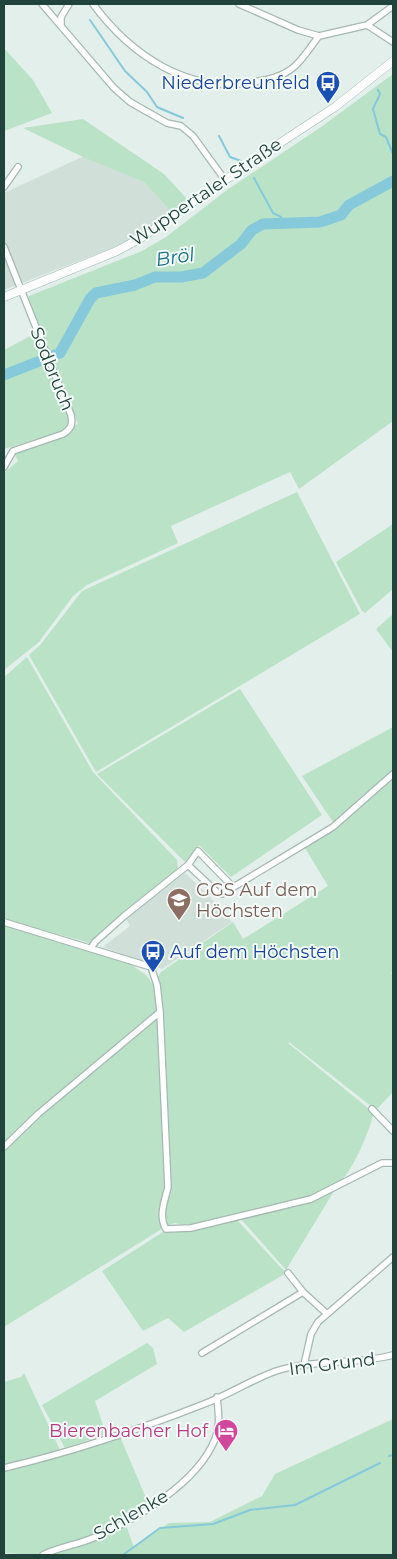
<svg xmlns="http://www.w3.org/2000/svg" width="397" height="1559" viewBox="0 0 397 1559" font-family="Montserrat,sans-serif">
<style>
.built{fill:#d1dfd9}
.green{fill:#bae2c7}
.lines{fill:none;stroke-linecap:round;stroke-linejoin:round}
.stream{stroke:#85c9da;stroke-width:2}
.river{stroke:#85c9da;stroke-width:11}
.minor-casing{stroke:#a5b8b2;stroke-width:8}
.secondary-casing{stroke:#a0bcb3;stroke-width:9}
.minor{stroke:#fff;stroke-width:5.5}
.secondary{stroke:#fff;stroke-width:8}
.labels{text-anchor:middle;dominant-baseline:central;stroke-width:4;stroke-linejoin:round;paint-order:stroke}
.transit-label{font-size:18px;fill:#164399;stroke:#f5fbf8;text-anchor:end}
.street-label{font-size:18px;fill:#20433b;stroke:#f5fbf8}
.education-label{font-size:18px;fill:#785e54;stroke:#f5fbf8;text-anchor:start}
.hotel-label{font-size:18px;fill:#b23c85;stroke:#f5fbf8;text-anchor:end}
.water-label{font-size:19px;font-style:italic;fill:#126e87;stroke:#f5fbf8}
</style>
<rect width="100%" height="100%" fill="#e3efea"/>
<path class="built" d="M84,156L144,182L173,214L130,241L4,290V193Z
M185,873L211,898L232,922L162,969L103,947L130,926L126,919Z"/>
<path class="green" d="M4,48L33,80L52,113L4,131Z
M393,74V421L299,489L290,472L171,526L178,543L87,585L73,596L39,642L4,670V473L18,461L13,451L59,432L4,449V350L32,335L70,416L68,428L78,424L27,299L29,296L142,251L166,237L227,190L321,127Z
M83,119L164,174L188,200L173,214L144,182L81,156L23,128Z
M297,492L360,614L96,772L29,655L41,644L82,591Z
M393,524V589L365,613L362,611L336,562Z
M393,614V652L376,629Z
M27,657L93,772L177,860L178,870L90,943L4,919V677Z
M240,689L322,815L231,877L199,845L185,862L97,774Z
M393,727V971L391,973L393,975V1092L376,1110L289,1042L288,1043L374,1113C369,1131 354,1169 340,1182C320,1200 220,1218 190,1226L174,1223L165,1227L4,1327V924L129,963L147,976L153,985L161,972L233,922L243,939L328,886L305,848L337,828L302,776Z
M334,1191L286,1270L241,1219L313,1201Z
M234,1220H237L285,1272L283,1275L184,1332L168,1318L143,1331L102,1271L166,1230L178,1232Z
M147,1343L153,1348L157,1364L95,1401L106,1434L65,1448L42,1405Z
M24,1373L60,1450L4,1466V1382L21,1377Z
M393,1419V1555H52L92,1542L119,1523L98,1534L36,1555L4,1553V1472L117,1438L121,1439L149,1505L124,1520L134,1547L169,1523L210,1522L262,1496L275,1474Z"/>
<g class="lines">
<path class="stream" d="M90,20L125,71L147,92L157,107L183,118
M378,90L380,94L373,109L380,134L386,137L393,154
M219,136L230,157L241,161
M254,178L273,213L281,217L285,225
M389,1456L393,1455
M123,1555L160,1528L213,1524L250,1510L295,1505L380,1463"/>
<path class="river" d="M4,375L60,353L90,299L96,293L135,285L155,277H181L203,273L241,244L252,230L263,224L320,222L341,215L349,205L393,181"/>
<defs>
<path id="minor" d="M42,4L114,88L130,102L167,123L181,126L193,136L225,180
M93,4C130,54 187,94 252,82C267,80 283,77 295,66C304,58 311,46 319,36
M239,4L298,30L319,36L367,25L393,42
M367,25L393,6
M61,26V17L69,4
M4,187L18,167
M4,247L71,415C73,425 71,429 63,434L13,451L4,467
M188,865L219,894H222L333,827L393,774
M4,922L151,967L157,985L160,1012L168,1187C165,1200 158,1216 166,1229L191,1228L311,1199L382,1163H393
M91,948L95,942L123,917L188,865L198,851L233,887
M372,1109L393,1131
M4,1147L38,1114L160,1012
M288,1273L303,1292L326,1313
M202,1353L303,1292
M304,1365L311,1334L318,1322L393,1257
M4,1468C72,1452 138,1430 204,1404C228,1395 251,1380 276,1371C314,1359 355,1365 393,1355
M43,1555C58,1547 77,1545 93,1538C135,1520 198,1483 215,1439C221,1425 218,1411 217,1397"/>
<path id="secondary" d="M4,297L117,251L141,238L257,158L335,107L393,61"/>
</defs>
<use href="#minor" class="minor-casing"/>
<use href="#secondary" class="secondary-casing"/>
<use href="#minor" class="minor"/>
<use href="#secondary" class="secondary"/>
</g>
<defs>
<symbol id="bus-pin" viewBox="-11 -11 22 30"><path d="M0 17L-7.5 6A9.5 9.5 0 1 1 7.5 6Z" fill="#1a4fb4" stroke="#f5fbf8"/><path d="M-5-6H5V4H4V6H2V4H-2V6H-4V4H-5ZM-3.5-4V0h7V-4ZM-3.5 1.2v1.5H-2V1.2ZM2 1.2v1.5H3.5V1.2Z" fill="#fff"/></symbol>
<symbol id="school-pin" viewBox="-11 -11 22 30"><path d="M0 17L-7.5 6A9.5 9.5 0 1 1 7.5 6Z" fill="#8d6e63" stroke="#f5fbf8"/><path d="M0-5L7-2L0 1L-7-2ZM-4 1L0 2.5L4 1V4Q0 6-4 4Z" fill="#fff"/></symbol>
<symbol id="hotel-pin" viewBox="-11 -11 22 30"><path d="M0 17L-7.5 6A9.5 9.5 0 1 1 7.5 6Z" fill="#d1479c" stroke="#f5fbf8"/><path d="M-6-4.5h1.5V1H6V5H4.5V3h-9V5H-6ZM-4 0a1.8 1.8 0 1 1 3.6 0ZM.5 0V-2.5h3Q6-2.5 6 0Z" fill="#fff"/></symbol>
</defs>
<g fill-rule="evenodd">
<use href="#bus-pin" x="314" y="69" width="28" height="38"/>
<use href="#school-pin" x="165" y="886" width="28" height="38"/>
<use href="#bus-pin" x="139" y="938" width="28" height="38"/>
<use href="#hotel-pin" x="212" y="1417" width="28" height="38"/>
</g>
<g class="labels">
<g class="transit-label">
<text x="310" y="83">Niederbreunfeld</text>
<text x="170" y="952" text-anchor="start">Auf dem Höchsten</text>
</g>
<g class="street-label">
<text transform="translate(206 192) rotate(-34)">Wuppertaler Straße</text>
<text transform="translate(52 369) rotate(68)">Sodbruch</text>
<text transform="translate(332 1364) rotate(-7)">Im Grund</text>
<text transform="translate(131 1515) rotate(-30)">Schlenke</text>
</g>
<g class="education-label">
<text x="196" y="890">GGS Auf dem<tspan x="196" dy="21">Höchsten</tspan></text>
</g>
<g class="hotel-label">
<text x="208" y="1431">Bierenbacher Hof</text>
</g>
<g class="water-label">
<text transform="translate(175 257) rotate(-8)">Bröl</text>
</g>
</g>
<rect width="397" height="1559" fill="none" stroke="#20433b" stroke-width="10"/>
</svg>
